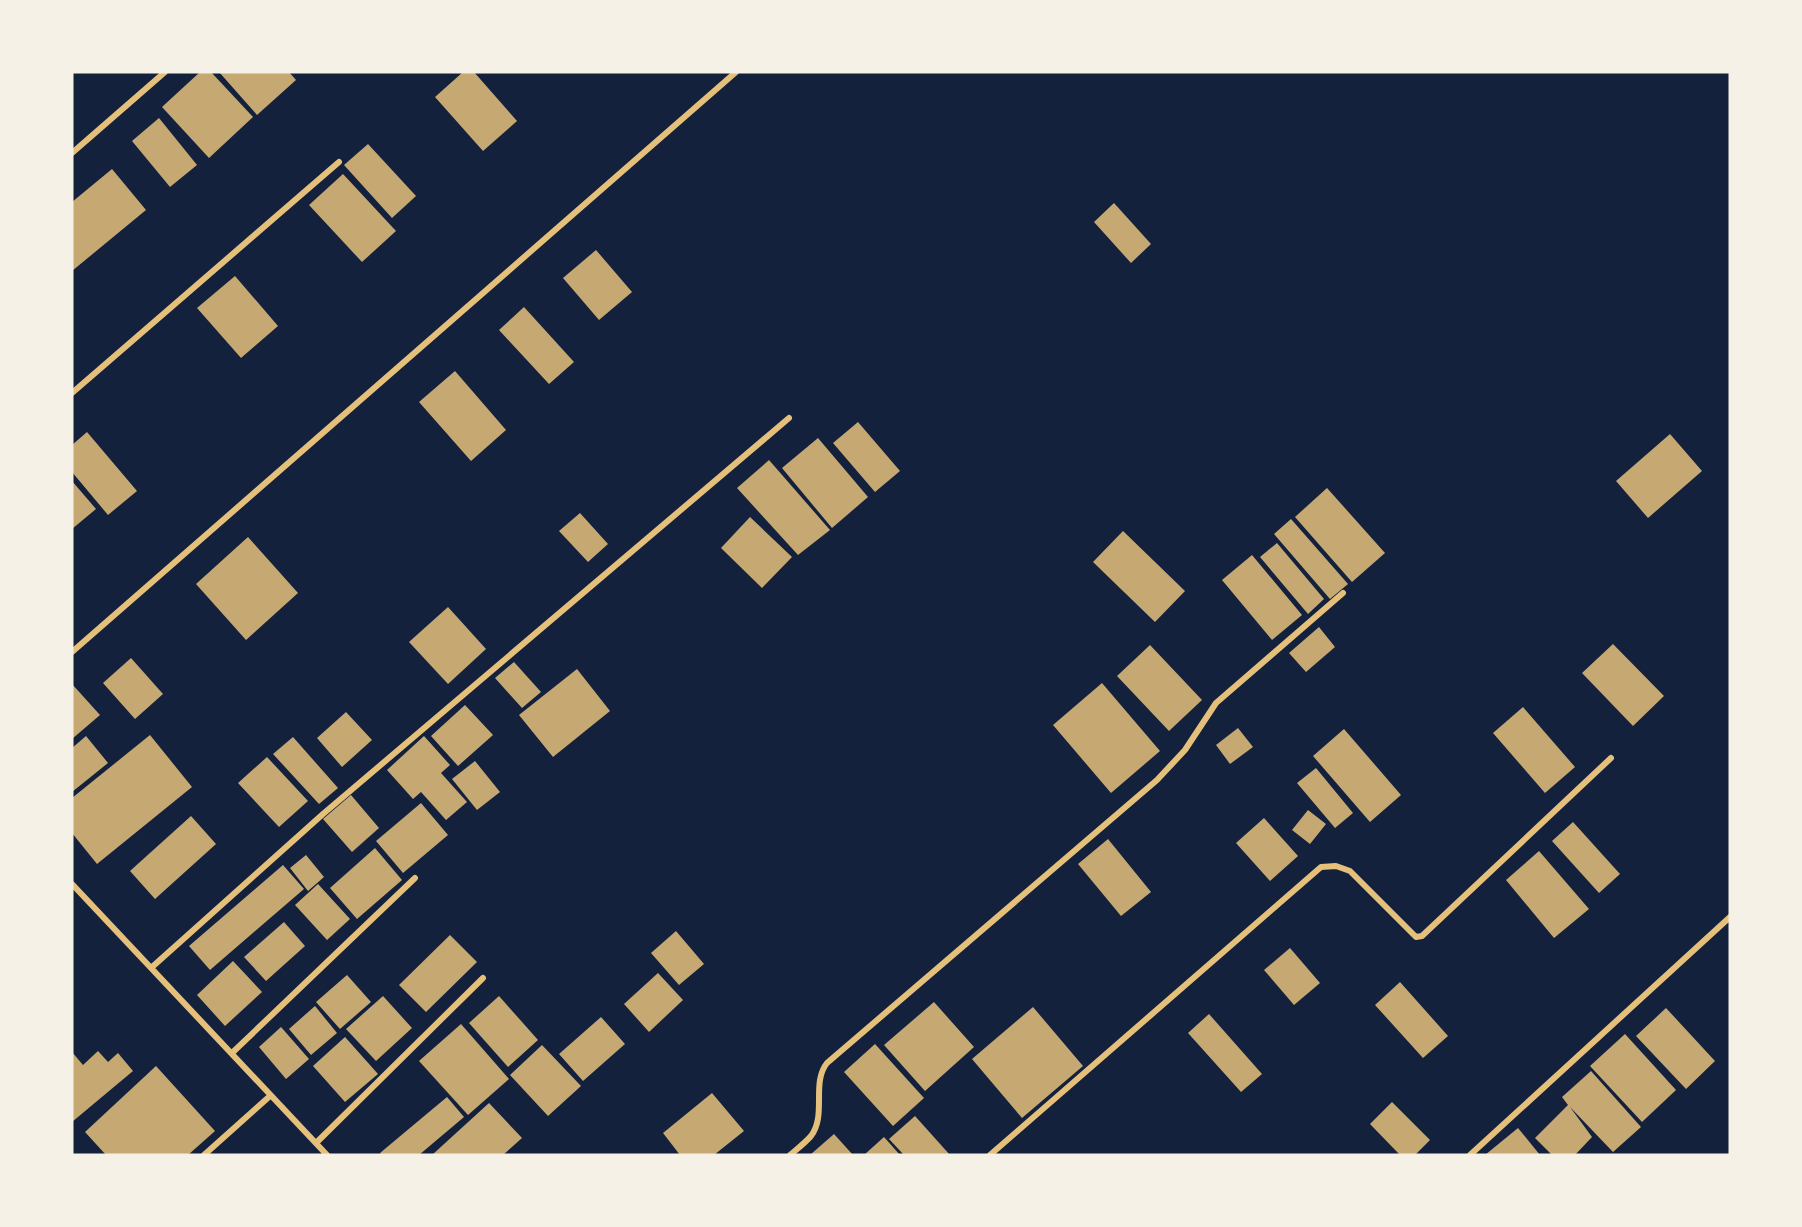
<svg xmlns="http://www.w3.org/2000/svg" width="1802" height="1227" viewBox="0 0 1802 1227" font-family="'Open Sans',sans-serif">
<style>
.building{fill:#c6a872}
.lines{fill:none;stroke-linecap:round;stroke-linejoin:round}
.minor{stroke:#e5c07b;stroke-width:6}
</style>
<rect width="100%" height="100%" fill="#14213d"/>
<path class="building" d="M200,72H211L253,117L209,158L162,107Z
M219,72H289L296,80L257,115Z
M463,72H474L517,121L483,151L435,97Z
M159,118L197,165L170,187L132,141Z
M368,144L416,196L392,218L344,165Z
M112,169L146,210L72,271V202Z
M343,174L396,231L362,262L309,205Z
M1114,203L1151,244L1131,263L1094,222Z
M596,250L632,292L599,320L563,278Z
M235,276L278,326L241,358L197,308Z
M524,307L574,362L549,384L499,330Z
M455,371L506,430L471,461L419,402Z
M858,422L900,471L875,492L833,443Z
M87,432L137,491L108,515L72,472V445Z
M1670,434L1702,471L1648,518L1616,481Z
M818,438L868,497L832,528L782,468Z
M769,460L830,530L798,555L737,488Z
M72,481L96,509L72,529Z
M1327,488L1385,553L1352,582L1295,517Z
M580,513L608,544L588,562L559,531Z
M750,517L792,557L762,588L721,548Z
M1291,519L1348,584L1330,599L1274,534Z
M1123,531L1185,591L1155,622L1093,562Z
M248,537L298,593L246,640L196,584Z
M1277,543L1324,599L1308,614L1260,557Z
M1252,555L1302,615L1272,640L1222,580Z
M448,607L486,649L448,684L409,642Z
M1319,627L1335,647L1306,672L1289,653Z
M1613,644L1664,696L1633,726L1582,673Z
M1150,645L1202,700L1169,731L1117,676Z
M131,658L163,694L135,719L103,683Z
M514,662L541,692L522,708L495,678Z
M577,669L610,711L553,757L519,715Z
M1102,683L1160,751L1111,793L1053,725Z
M72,684L100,715L72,739Z
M465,705L493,735L458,766L431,736Z
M1523,707L1575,767L1545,793L1493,733Z
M346,712L372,740L342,767L317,738Z
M1238,728L1253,747L1230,764L1216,745Z
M1344,729L1401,795L1370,822L1313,756Z
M150,735L192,787L97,864L72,833V798Z
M86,736L108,763L72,792V748Z
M424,736L450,765L441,773L467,802L446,820L421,792L413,799L387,770Z
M293,737L338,788L319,804L273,754Z
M267,757L308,801L279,827L238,783Z
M475,761L500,792L477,810L452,779Z
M1316,768L1353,813L1335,828L1297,783Z
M351,795L379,828L352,852L323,819Z
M421,803L448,835L403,873L376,841Z
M1308,810L1326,824L1310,844L1292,830Z
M191,816L216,844L155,899L130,871Z
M1264,818L1298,856L1270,881L1236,843Z
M1573,822L1620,874L1599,893L1552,841Z
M1108,839L1151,892L1121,916L1078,864Z
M375,848L402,880L357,919L330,888Z
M1539,851L1589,909L1554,938L1506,880Z
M306,855L324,877L308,891L290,868Z
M283,865L304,889L210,970L189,946Z
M318,884L350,919L327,940L295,905Z
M284,922L305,946L266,981L244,957Z
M676,931L704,964L679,985L651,953Z
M450,935L477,962L426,1012L399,985Z
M1290,948L1320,983L1294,1005L1264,970Z
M233,961L262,992L225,1026L197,995Z
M658,973L683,1000L649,1032L624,1004Z
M347,975L371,1002L340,1029L316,1002Z
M1400,982L1448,1036L1423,1058L1375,1005Z
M383,996L412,1028L376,1061L346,1029Z
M499,996L538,1040L508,1067L469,1023Z
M934,1002L974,1047L925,1091L884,1045Z
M315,1006L337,1033L311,1055L289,1029Z
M1033,1007L1083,1066L1022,1118L972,1059Z
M1666,1008L1715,1061L1686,1089L1636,1036Z
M1209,1014L1262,1074L1241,1092L1188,1033Z
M601,1017L625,1044L583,1081L559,1054Z
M461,1024L509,1079L468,1115L419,1061Z
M281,1027L309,1059L286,1079L259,1047Z
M1625,1034L1676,1090L1642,1122L1590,1066Z
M345,1037L378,1074L345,1102L313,1066Z
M875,1044L924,1098L893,1126L844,1072Z
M542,1045L581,1086L548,1116L510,1075Z
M98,1051L108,1062L118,1053L133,1071L72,1122V1052L83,1065Z
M156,1066L215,1131L188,1155H106L85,1132Z
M1591,1071L1641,1127L1613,1152L1570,1107L1592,1137L1575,1155H1552L1535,1138L1568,1105L1562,1097Z
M712,1093L744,1131L714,1155H680L663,1133Z
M447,1097L464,1117L419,1155H382L380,1153Z
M1392,1102L1430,1140L1415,1155H1400L1370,1124Z
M489,1103L522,1138L503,1155H432Z
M915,1116L950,1155H904L889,1139Z
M1518,1128L1540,1155H1485Z
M834,1134L853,1155H810Z
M884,1137L900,1155H864Z"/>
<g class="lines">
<path class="minor" d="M72,153L165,72
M72,393L339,162
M72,652L736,72
M72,884L327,1155
M151,968L323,814L789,418
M232,1053L415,878
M316,1143L483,978
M204,1155L270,1096
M790,1155C797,1149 805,1143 811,1136C827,1115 811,1083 827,1063L1157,780L1185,750L1216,703L1343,593
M990,1155L1321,867L1336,866L1350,871L1416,937L1422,936L1611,758
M1470,1155L1730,917"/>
</g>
<rect width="1802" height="1227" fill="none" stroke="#f6f1e7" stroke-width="147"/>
</svg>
